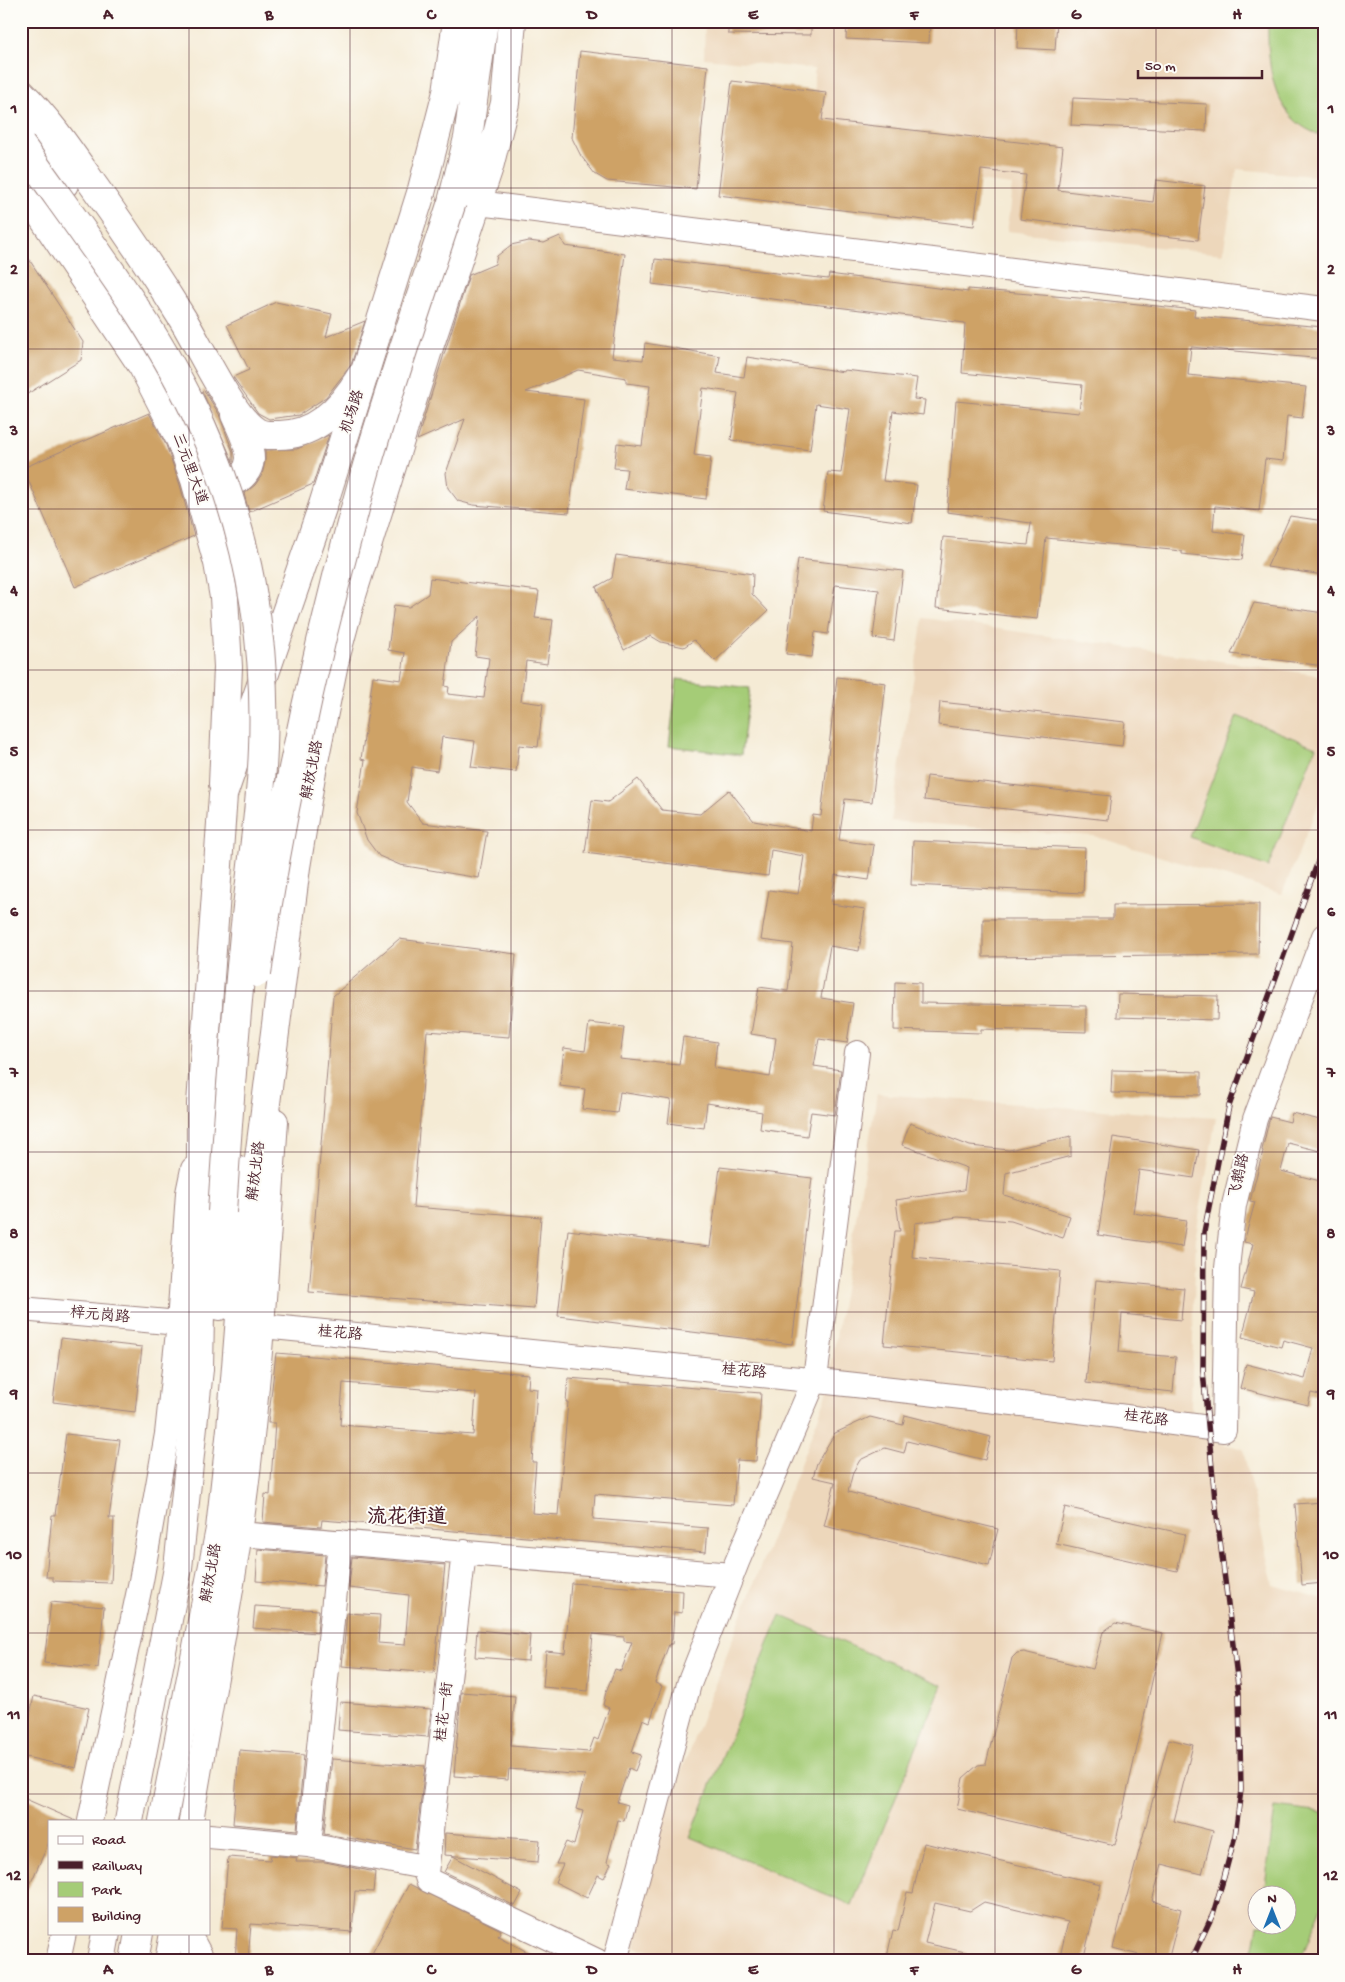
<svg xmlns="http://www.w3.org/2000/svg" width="1345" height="1982" viewBox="0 0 1345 1982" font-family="'Gochi Hand','LXGW WenKai TC',sans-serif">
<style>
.built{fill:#edd7bb;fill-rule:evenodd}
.green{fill:#a5cc77;stroke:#787651}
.building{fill:#cea266;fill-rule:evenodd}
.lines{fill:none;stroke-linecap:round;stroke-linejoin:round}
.minor-casing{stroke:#a08580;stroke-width:26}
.major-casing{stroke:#a08580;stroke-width:30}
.highway-casing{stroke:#a08580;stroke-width:30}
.minor{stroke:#fff;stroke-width:24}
.major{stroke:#fff;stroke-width:28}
.highway{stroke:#fff;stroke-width:28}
.rail-casing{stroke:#4a1f2b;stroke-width:5.5}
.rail{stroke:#fdfcf7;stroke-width:4;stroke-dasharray:11;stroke-linecap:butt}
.highway-bridge-casing{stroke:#a08580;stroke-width:30;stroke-linecap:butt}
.highway-bridge{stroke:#fff;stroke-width:28}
.grid{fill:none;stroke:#4a1f2b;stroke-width:1;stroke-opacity:0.55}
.labels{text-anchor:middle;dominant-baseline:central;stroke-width:4;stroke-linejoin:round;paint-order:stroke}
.street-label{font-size:15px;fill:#4a1f2b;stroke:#fdfcf7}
.district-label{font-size:20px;font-weight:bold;fill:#4a1f2b;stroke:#fdfcf7}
.neatline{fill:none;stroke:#4a1f2b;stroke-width:2}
.grid-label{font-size:16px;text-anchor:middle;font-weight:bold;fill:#4a1f2b}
</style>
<rect width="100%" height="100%" fill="#fdfcf7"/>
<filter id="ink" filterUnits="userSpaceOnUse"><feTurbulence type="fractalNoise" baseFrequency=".02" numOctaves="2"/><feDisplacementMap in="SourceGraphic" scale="10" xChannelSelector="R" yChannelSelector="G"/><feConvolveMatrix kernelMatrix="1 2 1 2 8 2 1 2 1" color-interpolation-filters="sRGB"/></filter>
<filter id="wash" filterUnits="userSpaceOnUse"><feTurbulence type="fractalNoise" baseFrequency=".0096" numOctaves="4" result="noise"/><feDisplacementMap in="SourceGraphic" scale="20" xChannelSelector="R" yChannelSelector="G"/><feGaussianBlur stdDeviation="1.12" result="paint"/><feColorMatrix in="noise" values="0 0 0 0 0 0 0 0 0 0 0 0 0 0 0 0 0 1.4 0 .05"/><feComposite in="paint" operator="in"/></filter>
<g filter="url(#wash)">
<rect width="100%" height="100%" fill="#f5ebd5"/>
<path class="built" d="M705,21H1324V177L1237,169L1223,254L1007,231L1012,185L814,162V69L704,58Z
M923,618L1324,676V790L1282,894L1094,836L891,821Z
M877,1094L1216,1118L1196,1234L1191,1405L1197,1437L1243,1449L1273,1585L1324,1599V1961H687L635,1947L654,1842L826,1397ZM1258,1894H1288V1924H1258Z"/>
<path class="green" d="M1268,21H1324V136C1272,122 1267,66 1268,21Z
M677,679L750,688L741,755L669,746Z
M1237,716L1316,747L1268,867L1190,837Z
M780,1615L942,1685L852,1905L690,1837Z
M1275,1807L1324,1813V1902L1300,1961H1248L1254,1947L1258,1925L1288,1924V1894H1264Z"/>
<g id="blocks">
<path class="building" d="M728,21H811V35L728,34Z
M847,21H930L929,43L846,39Z
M1018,21H1057L1055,50L1017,48Z
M580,51L708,66L696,189L607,181L595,174L581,156L572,138Z
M732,81L826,92L822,120L1063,147L1058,190L1153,202L1156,180L1205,186L1198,240L1020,219L1026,175L981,170L974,226L718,195Z
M1073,98L1207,104L1206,131L1071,125Z
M560,236L565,246L625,254L612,357L643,360L645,343L720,356L717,373L744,377L747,357L844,372V370L917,378L914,399L925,400L923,415L893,411L883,481L917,485L912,523L823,511L828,472L841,473L850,409L816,404L810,450L731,440L738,393L703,388L694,455L711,457L706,499L624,489L627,469L614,468L617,443L642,446L650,386L626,383V378L578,370L526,392L584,399L569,513L473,505L458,501L448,488L446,473L465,419L417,440L469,275L495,264L497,256L511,245L529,241L544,243Z
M21,247L83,342L81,360L21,398Z
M655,259L828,279L829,274L968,292V289L1091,299L1195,310L1194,316L1324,327V359L1191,347L1188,375L1306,387L1302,418L1287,416L1283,461L1265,459L1259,511L1215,506L1213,531L1245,535L1242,560L1182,554V551L1046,538L1037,619L936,608L943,537L1028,545L1031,523L947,512L956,401L1079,413L1082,385L962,373L965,323L652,284Z
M276,302L332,314L326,337L365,321L351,365L326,397L299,415L269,419L258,413L233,377L249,370L227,325Z
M204,390L219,414L233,452V462L202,391Z
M149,413L166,445L180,485L194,536L75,587L23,468Z
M329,435L313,484L249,512L244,494L255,485L262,475L265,462V450L297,449Z
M1290,516L1324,521V575L1267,567Z
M616,555L753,574L752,594L768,611L715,661L694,640L684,647L661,642L651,636L624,650L596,587L612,578Z
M798,559L903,571L894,641L873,638L879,590L835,585L828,634L815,632L812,657L786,654Z
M430,578L539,591L535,618L553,620L547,664L526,661L521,701L543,704L538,747L519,745L516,772L471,767L475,741L442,737L437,771L412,767L407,802L423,823L487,831L479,878L400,865L379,856L367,840L357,813L365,760L361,759L373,676L401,680L405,653L388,650L394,605L409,607L428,594ZM480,616L475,656L489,658L484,698L448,694L449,687L445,686L451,642Z
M1254,603L1324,613V666L1231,654Z
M837,677L886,683L872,802L845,799L839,840L874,845L869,880L835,875L831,904L865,909L859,951L830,946L821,998L853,1003L847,1043L819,1039L814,1066L841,1070L835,1115L811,1112L807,1136L760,1129L762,1112L707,1103L704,1128L668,1123L671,1100L620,1092L617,1113L582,1109L585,1089L560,1086L564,1048L585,1051L589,1023L624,1027L620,1059L679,1065L683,1037L717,1042L714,1068L770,1077L776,1038L751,1034L759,987L788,991L793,944L761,940L769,890L798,894L804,856L771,850L768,876L585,853L592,800L608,802L638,779L662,810L700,814L729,790L754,821L811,831L813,815L821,816Z
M940,702L1125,722L1122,746L938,725Z
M927,776L1111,796L1108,820L924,800Z
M913,841L1085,848L1083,893L911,885Z
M1259,904L1258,954L983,957V919H1113V905Z
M399,939L516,954L509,1037L427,1031L413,1207L541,1217L534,1309L309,1292L333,996Z
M895,982L921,983V1003L1086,1006V1032L981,1029V1033L894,1030Z
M1118,994L1218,996L1217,1020L1117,1017Z
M1112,1070L1201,1072V1095L1111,1093Z
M1292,1113L1324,1121V1152L1288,1143L1281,1171L1324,1182V1396L1311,1393L1308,1405L1240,1388L1246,1364L1305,1379L1313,1348L1283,1340L1281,1347L1242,1337L1254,1292L1241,1289L1253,1244L1244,1242L1255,1202L1250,1201L1263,1151L1262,1150L1270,1117L1290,1122Z
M910,1123L970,1146L1009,1150L1071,1136V1156L1006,1173L1004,1195L1070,1216L1063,1238L1011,1221L958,1217L915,1223L912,1257L1060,1271L1052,1361L884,1345L895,1231H900L896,1200L964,1190L967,1168L902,1145Z
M1113,1137L1199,1150L1194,1178L1139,1170L1133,1213L1186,1221L1182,1247L1098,1235Z
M720,1167L812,1178L792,1344L558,1316L568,1230L710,1247Z
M1096,1280L1184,1288L1181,1320L1122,1314L1119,1352L1176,1357L1173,1392L1086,1383Z
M61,1338L142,1347L135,1412L53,1402Z
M276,1353L529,1374L528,1388L537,1389L532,1462H536L532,1513L558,1515L568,1402H566L568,1378L761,1393L756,1461L737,1460L733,1505L595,1494L593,1519L708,1528L706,1552L322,1520L321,1527L263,1522L265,1494L270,1495L275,1423H268ZM343,1383L476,1393L473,1435L340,1425Z
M905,1415L991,1437L985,1460L907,1441L904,1453L885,1448L860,1460L853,1472L848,1492L998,1529L989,1565L824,1526L835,1482L813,1477L817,1463L835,1433L870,1417L903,1425Z
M66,1434L120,1440L109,1518H114L111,1583L53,1581V1577H46L52,1515H55Z
M1324,1502V1583L1302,1585L1295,1504Z
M1065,1507L1185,1534L1177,1571L1056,1544Z
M258,1549L325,1555L322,1586L256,1581Z
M352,1557L445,1565L434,1673L342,1666L347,1613L380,1615L378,1643L405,1645L409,1595L349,1588Z
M571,1583L683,1591L682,1613L674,1612L672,1644H669L655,1683L662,1686L655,1706L650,1722L643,1719L632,1752L641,1755L635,1771L629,1768L617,1802L628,1805L624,1821L618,1820L607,1862L611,1864L604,1878L598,1875L587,1898L555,1882L563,1864H556L566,1842L574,1845L583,1811L576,1809L585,1775L509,1769L508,1780L454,1776L461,1692L515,1696L511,1746L589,1752L594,1738L598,1740L609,1708L603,1705L606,1692L615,1669L621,1671L632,1642L624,1641V1637L593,1634L588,1691L543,1687L546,1651L565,1653Z
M51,1602L104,1607L98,1668L44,1663Z
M255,1606L319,1610L317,1633L253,1628Z
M1115,1623L1163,1633L1115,1845L957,1809L963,1778L978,1765L986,1764L1012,1658L1017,1653L1024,1652L1093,1669L1103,1632Z
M477,1630L530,1635L528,1661L475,1657Z
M34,1696L89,1708L76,1768L21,1756Z
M340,1702L431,1709L428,1737L338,1730Z
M1169,1739L1193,1745L1174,1821L1213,1831L1202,1874L1162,1864L1152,1901L1181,1909L1168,1961H1161L1113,1948Z
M239,1750L304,1755L297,1830L233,1824Z
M332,1759L425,1766L415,1849L324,1834Z
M21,1797L76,1821H49V1842L21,1905Z
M445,1833L540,1840L538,1862L444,1855Z
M924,1843L1101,1884L1083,1961H1059L1068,1922L984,1902L970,1911L935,1903L925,1943L978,1955L977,1961H886L893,1930L898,1931L907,1892L913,1893Z
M271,1855L297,1858L296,1862H325L375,1872L373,1892L355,1891L352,1932L251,1924L248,1961H235L237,1929L222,1928L228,1857L270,1860Z
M453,1856L522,1893L515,1906L444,1872Z
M409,1884L501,1930L498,1936L544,1961H368Z"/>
</g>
</g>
<g filter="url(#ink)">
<use href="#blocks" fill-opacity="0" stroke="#a08580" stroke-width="1"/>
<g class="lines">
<defs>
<path id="minor" d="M478,203L1324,309
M21,1309L179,1323
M262,1326C583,1357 904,1386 1224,1430L1227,1268L1234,1205L1255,1119L1324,936
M240,1534L732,1575
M90,1821L141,1581L167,1434L179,1323L188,1193L193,1169
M191,1821C208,1715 230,1610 244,1504C261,1377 267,1249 276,1121
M310,1835L340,1542
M209,1836L308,1845L424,1867L428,1880L597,1961
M426,1873L464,1552
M58,1961L64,1933
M167,1961L172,1933
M615,1961L689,1684L737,1562L815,1379L857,1053"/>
<path id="major" d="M21,93C47,118 68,149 89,179C122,225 153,271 182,318C199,345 232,418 257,432C264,436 271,435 279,435C316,435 343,406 361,376
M21,117L64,184
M21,185L143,367L180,439L195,480L218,563L224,597L228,667L223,784
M203,480C220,491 248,482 250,459C250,445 241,428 235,415
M236,1169L240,1258"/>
<path id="highway" d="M452,202L468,138L484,21
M219,1306L222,1212
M129,1821L178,1568L199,1369L201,1260V1104L223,795L323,505L421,193L447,92L457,21
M163,1821L220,1529L231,1429L242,1292L296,867L311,776L334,663L352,595L428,350L489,167L505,103L512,21
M186,1933L201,1961
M101,1961L106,1933
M134,1961L139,1933"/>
</defs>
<use href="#minor" class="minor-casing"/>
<use href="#major" class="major-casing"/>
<use href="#highway" class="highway-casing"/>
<use href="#minor" class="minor"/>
<use href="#major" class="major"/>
<use href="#highway" class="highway"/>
<defs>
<path id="rail" d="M21,1951L37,1961
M1191,1961L1213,1914L1224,1877L1235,1836L1241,1790L1239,1693L1215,1500L1203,1371L1204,1232L1229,1106L1324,845"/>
</defs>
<use href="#rail" class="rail-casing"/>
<use href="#rail" class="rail"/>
<defs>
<path id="highway-bridge" d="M21,145C85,236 156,325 202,427C247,528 267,638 263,748C261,810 250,873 244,935C235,1027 228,1120 222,1212
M257,973C282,803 319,635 366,469C392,379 423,291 452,202"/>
</defs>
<use href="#highway-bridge" class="highway-bridge-casing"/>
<use href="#highway-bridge" class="highway-bridge"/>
</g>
</g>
<path class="grid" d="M189,21V1821M350,21V1961M511,21V1961M672,21V1961M834,21V1961M995,21V1961M1156,21V1961M21,188H1324M21,349H1324M21,509H1324M21,670H1324M21,830H1324M21,991H1324M21,1152H1324M21,1312H1324M21,1473H1324M21,1633H1324M21,1794H1324M189,1933V1961"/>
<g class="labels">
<g class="street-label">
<text transform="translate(353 412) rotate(-72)">机场路</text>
<text transform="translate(189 469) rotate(70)">三元里大道</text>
<text transform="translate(313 770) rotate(-79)">解放北路</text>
<text transform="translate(257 1171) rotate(-83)">解放北路</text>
<text transform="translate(1240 1176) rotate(-77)">飞鹅路</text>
<text transform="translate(100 1316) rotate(5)">梓元岗路</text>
<text transform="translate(340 1334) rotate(5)">桂花路</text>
<text transform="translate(744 1372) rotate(5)">桂花路</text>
<text transform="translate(1146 1419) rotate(8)">桂花路</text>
<text transform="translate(212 1573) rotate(-80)">解放北路</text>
<text transform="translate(445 1712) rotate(-83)">桂花一街</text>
</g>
<g class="district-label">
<text x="407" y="1518">流花街道</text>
</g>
</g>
<rect width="1345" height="1982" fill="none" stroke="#fdfcf7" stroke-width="55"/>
<rect x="48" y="1820" width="162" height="115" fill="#fdfcf7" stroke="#b5a4a5"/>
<rect x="58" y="1836" width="25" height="8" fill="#ffffff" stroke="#b5a4a5"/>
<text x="92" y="1844" font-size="15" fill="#4a1f2b">Road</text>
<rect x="58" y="1861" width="25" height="8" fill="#4a1f2b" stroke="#b5a4a5"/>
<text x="92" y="1870" font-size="15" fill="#4a1f2b">Railway</text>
<rect x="58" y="1882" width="25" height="15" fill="#a5cc77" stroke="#b5a4a5"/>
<text x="92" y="1894" font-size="15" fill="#4a1f2b">Park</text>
<rect x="58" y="1907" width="25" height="15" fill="#cea266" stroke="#b5a4a5"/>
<text x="92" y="1920" font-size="15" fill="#4a1f2b">Building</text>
<g transform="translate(1272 1910)"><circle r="24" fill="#fdfcf7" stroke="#b5a4a5"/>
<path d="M0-4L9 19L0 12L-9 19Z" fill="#1f6fb2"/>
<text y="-8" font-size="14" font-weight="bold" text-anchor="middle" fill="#4a1f2b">N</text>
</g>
<path d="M1138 70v8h124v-8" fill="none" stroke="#4a1f2b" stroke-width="2.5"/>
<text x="1145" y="70" font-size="15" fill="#4a1f2b" stroke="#fdfcf7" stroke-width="4" paint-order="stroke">50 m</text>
<rect x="28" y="28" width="1290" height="1926" class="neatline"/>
<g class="grid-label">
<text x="108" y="19">A</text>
<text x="269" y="19">B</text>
<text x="431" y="19">C</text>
<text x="592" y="19">D</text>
<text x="753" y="19">E</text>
<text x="914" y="19">F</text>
<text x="1076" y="19">G</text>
<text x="1237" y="19">H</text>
<text x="14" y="113">1</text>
<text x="1331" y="113">1</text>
<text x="14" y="274">2</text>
<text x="1331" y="274">2</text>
<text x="14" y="435">3</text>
<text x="1331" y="435">3</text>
<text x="14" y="595">4</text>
<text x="1331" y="595">4</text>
<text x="14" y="756">5</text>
<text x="1331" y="756">5</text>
<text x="14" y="916">6</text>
<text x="1331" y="916">6</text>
<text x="14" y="1077">7</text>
<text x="1331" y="1077">7</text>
<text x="14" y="1238">8</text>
<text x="1331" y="1238">8</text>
<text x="14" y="1398">9</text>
<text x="1331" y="1398">9</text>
<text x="14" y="1559">10</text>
<text x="1331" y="1559">10</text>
<text x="14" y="1719">11</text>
<text x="1331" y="1719">11</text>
<text x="14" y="1880">12</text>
<text x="1331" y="1880">12</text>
<text x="108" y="1974">A</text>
<text x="269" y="1974">B</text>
<text x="431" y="1974">C</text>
<text x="592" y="1974">D</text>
<text x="753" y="1974">E</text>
<text x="914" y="1974">F</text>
<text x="1076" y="1974">G</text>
<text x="1237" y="1974">H</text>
</g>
</svg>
